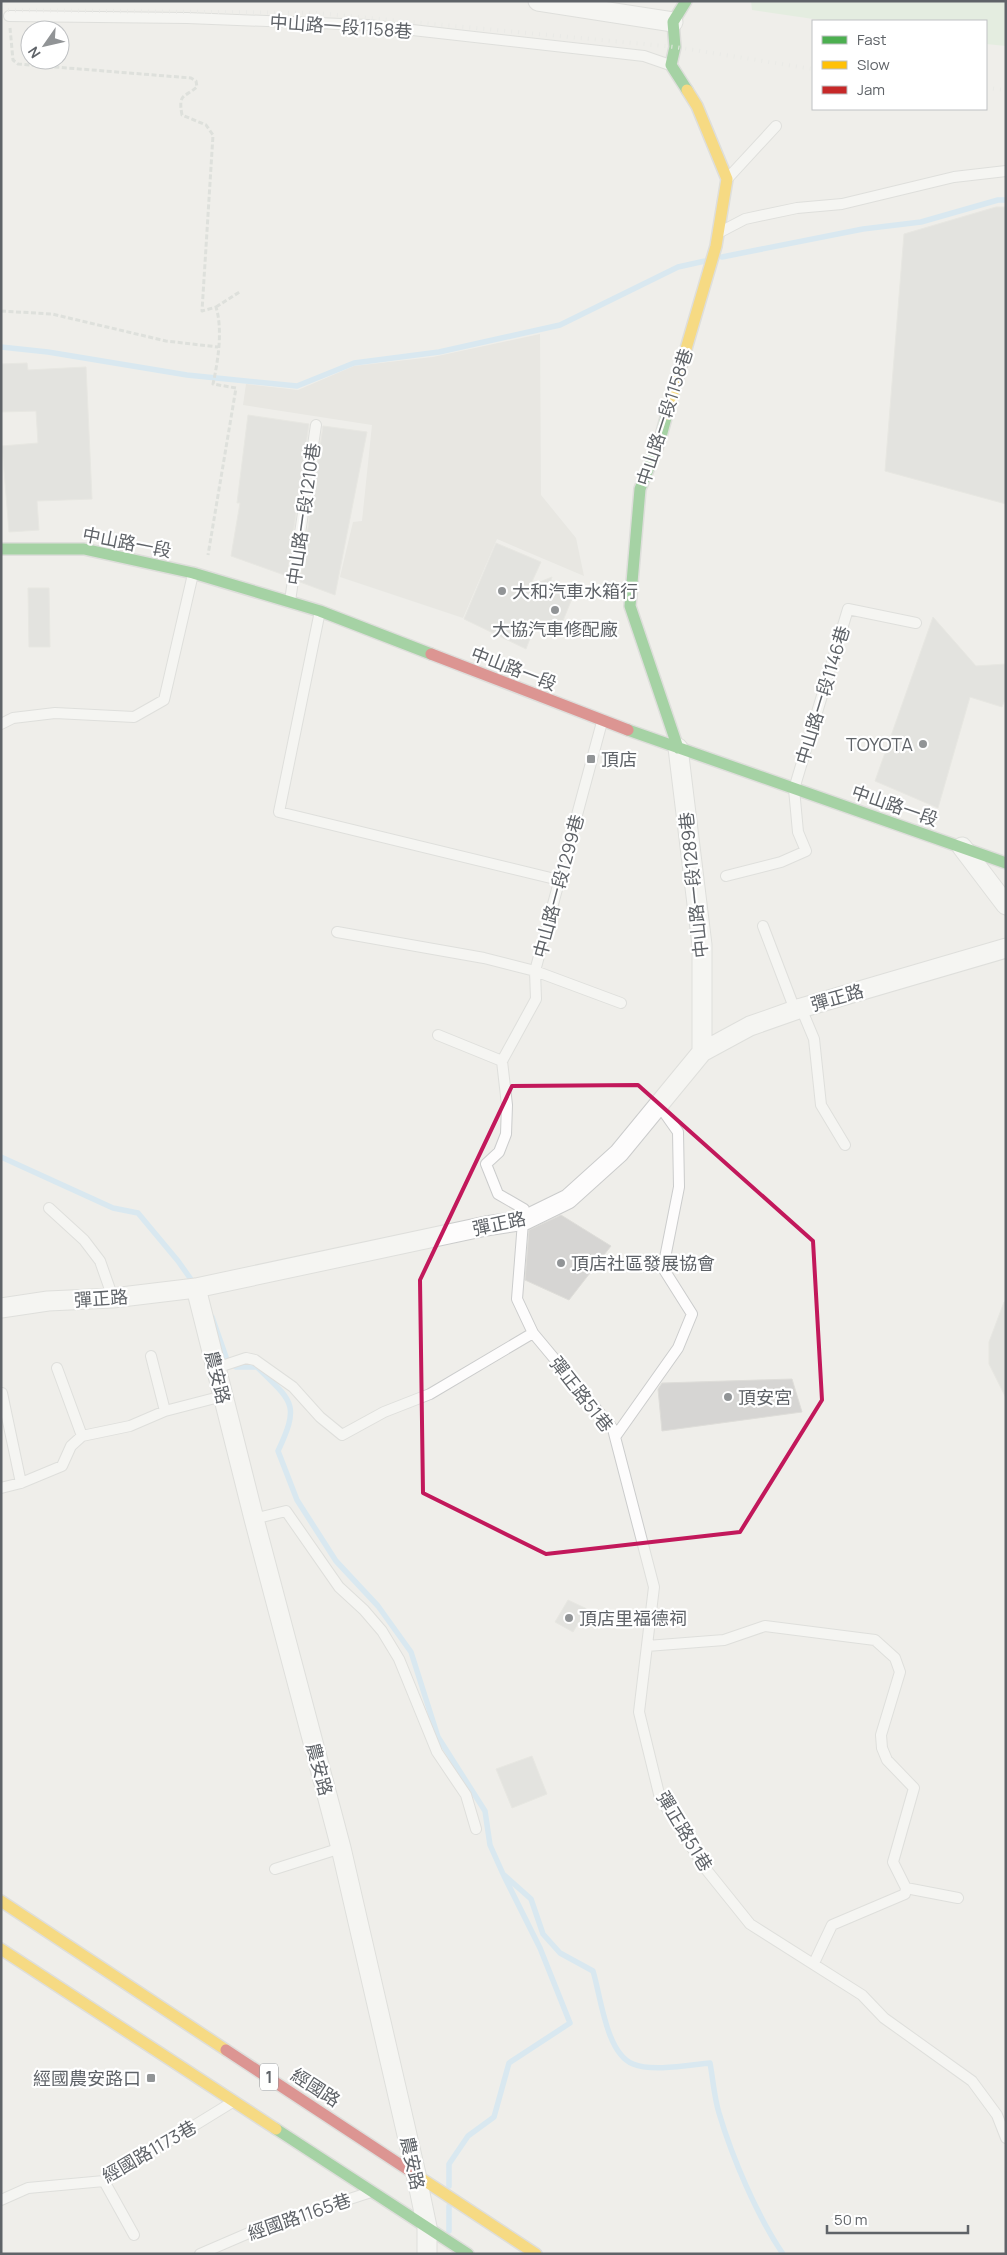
<svg xmlns="http://www.w3.org/2000/svg" width="1007" height="2255" viewBox="0 0 1007 2255" font-family="Manrope,'Noto Sans TC',sans-serif">
<style>
.industrial{fill:#dfddda}
.green{fill:#d8ebd6}
.lines{fill:none;stroke-linecap:round;stroke-linejoin:round}
.stream{stroke:#bfe0f9;stroke-width:5.5}
.building{fill:#d6d5d3;stroke:#deddd9}
.lane-casing{stroke:#cbcccc;stroke-width:12}
.street-casing{stroke:#cbcccc;stroke-width:21}
.fast-casing{stroke:#cacacb;stroke-width:14}
.slow-casing{stroke:#cacacb;stroke-width:14}
.jam-casing{stroke:#cacacb;stroke-width:14}
.path{stroke:#cacfcc;stroke-width:3;stroke-dasharray:5 2.5;stroke-linecap:butt}
.lane{stroke:#fdfcfc;stroke-width:10}
.street{stroke:#fdfcfc;stroke-width:19}
.fast{stroke:#4caf50;stroke-width:11}
.slow{stroke:#ffc107;stroke-width:11}
.jam{stroke:#c62828;stroke-width:11}
.rail{stroke:#e4e4e4;stroke-width:4;stroke-dasharray:1 6;stroke-linecap:butt}
.marked{fill:none;stroke:#c2185b;stroke-width:4;stroke-linejoin:round}
.poi-dot{fill:#919496;stroke:#fff;stroke-width:2}
.labels{text-anchor:middle;dominant-baseline:central;stroke-width:4.5;stroke-linejoin:round;paint-order:stroke}
.shield{fill:#fff;stroke:#8f9295;stroke-width:1}
.shield-label{font-size:16px;font-weight:bold;fill:#5f6368}
.street-label{font-size:18px;fill:#5f6368;stroke:#fff}
.poi-label{font-size:18px;fill:#5f6368;stroke:#fff;text-anchor:start}
</style>
<rect width="100%" height="100%" fill="#efeeea"/>
<path class="industrial" d="M540,334L541,495L576,538L584,576L497,539L463,618L340,577L353,522L362,521L372,425L243,405L246,384L298,390L354,366L433,357Z"/>
<path class="green" d="M751,1H1006V46L986,44V21H827L752,10Z"/>
<g class="lines">
<path class="stream" d="M722,257L863,229L921,222L998,200H1006
M1,347L48,352L187,375L297,386L354,363L439,352L560,325L678,267L705,261
M1,1157L113,1208L138,1213L178,1261L195,1285
M212,1317L227,1360L236,1367H257C293,1402 300,1404 278,1451L297,1500L336,1561L378,1606L411,1652L438,1737L485,1811L490,1845L503,1874L531,1899L543,1934L560,1953L593,1971C601,1997 606,2053 633,2064C652,2072 689,2065 710,2063C713,2079 714,2097 719,2113C732,2157 757,2216 783,2254
M449,2186V2164L468,2136L494,2117L509,2063L570,2023L540,1948L504,1876
M449,2231V2206"/>
</g>
<path class="building" d="M996,207H1006V504L885,471L904,234Z
M27,363L28,370L86,367L92,499L37,501L39,530L9,532L2,446L38,443L36,411L1,412V364Z
M248,415L309,424L287,576L231,556L240,503H237Z
M323,426L367,432L335,595L300,582Z
M496,543L541,562L530,586L552,577L549,586L573,596L558,633L535,625L526,649L464,619Z
M28,588H49L50,647H29Z
M933,617L976,666L1006,664V697L1002,707L970,697L938,808L875,781Z
M561,1215L611,1246L569,1300L525,1280L529,1230Z
M1004,1302H1006V1398L989,1364V1342Z
M792,1379L802,1412L662,1431L658,1389L662,1383Z
M568,1600L587,1609L573,1632L555,1622Z
M532,1756L547,1794L512,1808L496,1769Z"/>
<g class="lines">
<defs>
<path id="lane" d="M9,16L187,18L368,25L644,56L670,65
M728,178L776,126
M722,231L745,219L797,208L842,204L954,177L1006,171
M290,601L316,425
M320,611L279,812L559,880
M1,724L13,718L55,713L134,717L164,700L193,574
M726,876L781,862L806,851L798,832L794,789L848,609L916,623
M763,926L795,1010
M337,932L484,958L535,971L602,722
M621,1003L535,971L536,999L502,1061L507,1105L506,1134L499,1152L486,1164L498,1194L524,1209L517,1299L533,1333L613,1429L615,1437L654,1587L639,1712L660,1798L705,1868L750,1924L862,1995L884,2018L972,2081L997,2115L1006,2138
M801,1008L814,1039L821,1105L845,1145
M438,1035L502,1061
M49,1208L84,1240L100,1261L113,1298
M151,1356L165,1411
M57,1368L82,1436
M216,1368L246,1358L255,1360L293,1387L320,1417L342,1435L384,1412L430,1394L533,1333
M2,1393L21,1483
M615,1437L678,1348L692,1314L663,1268L679,1187L678,1132L659,1105
M1,1488L21,1483L62,1466L71,1446L82,1436L130,1426L165,1411L223,1396
M254,1519L286,1511L339,1587L364,1610L382,1631L399,1659L437,1752L466,1795L476,1829
M647,1646L724,1640L765,1626L875,1640L895,1658L900,1672L881,1735L882,1748L887,1760L914,1788L893,1862L906,1888L905,1894L832,1925L814,1963
M275,1869L341,1848
M906,1888L958,1898
M104,2181L134,2235
M1,2200L28,2188L104,2181L231,2103
M200,2254L258,2229L368,2193"/>
<path id="street" d="M538,1L673,22
M678,748L702,945V1052
M962,847L1006,905
M196,1288L254,1519L341,1848L416,2174L427,2227V2254
M1,1308L48,1301L113,1298L196,1288L486,1226L525,1220L568,1199L619,1153L702,1052L750,1026L801,1008L1006,948"/>
<path id="fast" d="M686,1L673,22L675,47L671,65L687,90
M667,414L660,440L640,489L630,606L678,748
M1,549H84L193,573L320,611L431,654
M628,730L1006,863
M276,2129L468,2254"/>
<path id="slow" d="M667,414L716,246L727,179L697,106L687,90
M1,1901L226,2050
M1,1949L276,2129
M410,2171L536,2254"/>
<path id="jam" d="M431,654L628,730
M226,2050L410,2171"/>
</defs>
<use href="#lane" class="lane-casing"/>
<use href="#street" class="street-casing"/>
<use href="#fast" class="fast-casing"/>
<use href="#slow" class="slow-casing"/>
<use href="#jam" class="jam-casing"/>
<path class="path" d="M10,28L13,60L18,64L191,78L196,81L197,87C184,98 178,93 182,115L206,125L213,135L202,311L216,307C223,330 218,361 213,384L236,388L208,555
M216,307L241,291
M1,311L52,314L166,341L218,347
M583,1614L591,1626L637,1620"/>
<use href="#lane" class="lane"/>
<use href="#street" class="street"/>
<use href="#fast" class="fast"/>
<use href="#slow" class="slow"/>
<use href="#jam" class="jam"/>
<path class="rail" d="M1,10L317,13L675,47L813,69
M986,88L1006,90"/>
</g>
<path d="M0 0H1007V2255H0ZM638,1085L813,1241L822,1400L740,1532L546,1554L423,1493L420,1280L512,1086Z" fill="#efeeea" fill-opacity=".55" fill-rule="evenodd"/>
<path class="marked" d="M638,1085L813,1241L822,1400L740,1532L546,1554L423,1493L420,1280L512,1086Z"/>
<g class="poi-dot">
<circle cx="502" cy="591" r="5"/>
<circle cx="555" cy="610" r="5"/>
<circle cx="923" cy="744" r="5"/>
<rect x="586" y="754" width="10" height="10" rx="2.5"/>
<circle cx="561" cy="1263" r="5"/>
<circle cx="728" cy="1397" r="5"/>
<circle cx="569" cy="1618" r="5"/>
<rect x="146" y="2073" width="10" height="10" rx="2.5"/>
</g>
<g class="labels">
<rect class="shield" x="260" y="2063.5" width="18" height="27" rx="4"/>
<g class="shield-label">
<text x="269" y="2077">1</text>
</g>
<g class="street-label">
<text transform="translate(341 26) rotate(4)">中山路一段1158巷</text>
<text transform="translate(664 417) rotate(-72)">中山路一段1158巷</text>
<text transform="translate(303 514) rotate(-82)">中山路一段1210巷</text>
<text transform="translate(127 542) rotate(11)">中山路一段</text>
<text transform="translate(514 668) rotate(21)">中山路一段</text>
<text transform="translate(822 695) rotate(-73)">中山路一段1146巷</text>
<text transform="translate(895 805) rotate(19)">中山路一段</text>
<text transform="translate(693 885) rotate(-96)">中山路一段1289巷</text>
<text transform="translate(558 886) rotate(-75)">中山路一段1299巷</text>
<text transform="translate(837 997) rotate(-16)">彈正路</text>
<text transform="translate(499 1223) rotate(-12)">彈正路</text>
<text transform="translate(101 1298) rotate(-4)">彈正路</text>
<text transform="translate(218 1377) rotate(76)">農安路</text>
<text transform="translate(582 1394) rotate(52)">彈正路51巷</text>
<text transform="translate(320 1769) rotate(75)">農安路</text>
<text transform="translate(685 1831) rotate(59)">彈正路51巷</text>
<text transform="translate(316 2087) rotate(33)">經國路</text>
<text transform="translate(149 2151) rotate(-30)">經國路1173巷</text>
<text transform="translate(413 2163) rotate(78)">農安路</text>
<text transform="translate(299 2216) rotate(-19)">經國路1165巷</text>
</g>
<g class="poi-label">
<text x="512" y="591">大和汽車水箱行</text>
<text x="555" y="629" text-anchor="middle">大協汽車修配廠</text>
<text x="913" y="744" text-anchor="end">TOYOTA</text>
<text x="601" y="759">頂店</text>
<text x="571" y="1263">頂店社區發展協會</text>
<text x="738" y="1397">頂安宮</text>
<text x="579" y="1618">頂店里福德祠</text>
<text x="141" y="2078" text-anchor="end">經國農安路口</text>
</g>
</g>
<rect width="1007" height="2255" fill="none" stroke="#5f6368" stroke-width="5"/>
<rect x="812" y="20" width="175" height="90" fill="#ffffff" stroke="#bfc1c3"/>
<rect x="822" y="36" width="25" height="8" fill="#4caf50" stroke="#bfc1c3"/>
<text x="857" y="45" font-size="15" fill="#5f6368">Fast</text>
<rect x="822" y="61" width="25" height="8" fill="#ffc107" stroke="#bfc1c3"/>
<text x="857" y="70" font-size="15" fill="#5f6368">Slow</text>
<rect x="822" y="86" width="25" height="8" fill="#c62828" stroke="#bfc1c3"/>
<text x="857" y="95" font-size="15" fill="#5f6368">Jam</text>
<g transform="translate(45 45) rotate(236)"><circle r="24" fill="#ffffff" stroke="#bfc1c3"/>
<path d="M0-4L9 19L0 12L-9 19Z" fill="#919496"/>
<text y="-8" font-size="14" font-weight="bold" text-anchor="middle" fill="#5f6368">N</text>
</g>
<path d="M827 2225v8h141v-8" fill="none" stroke="#5f6368" stroke-width="2.5"/>
<text x="834" y="2225" font-size="15" fill="#5f6368" stroke="#ffffff" stroke-width="4" paint-order="stroke">50 m</text>
</svg>
